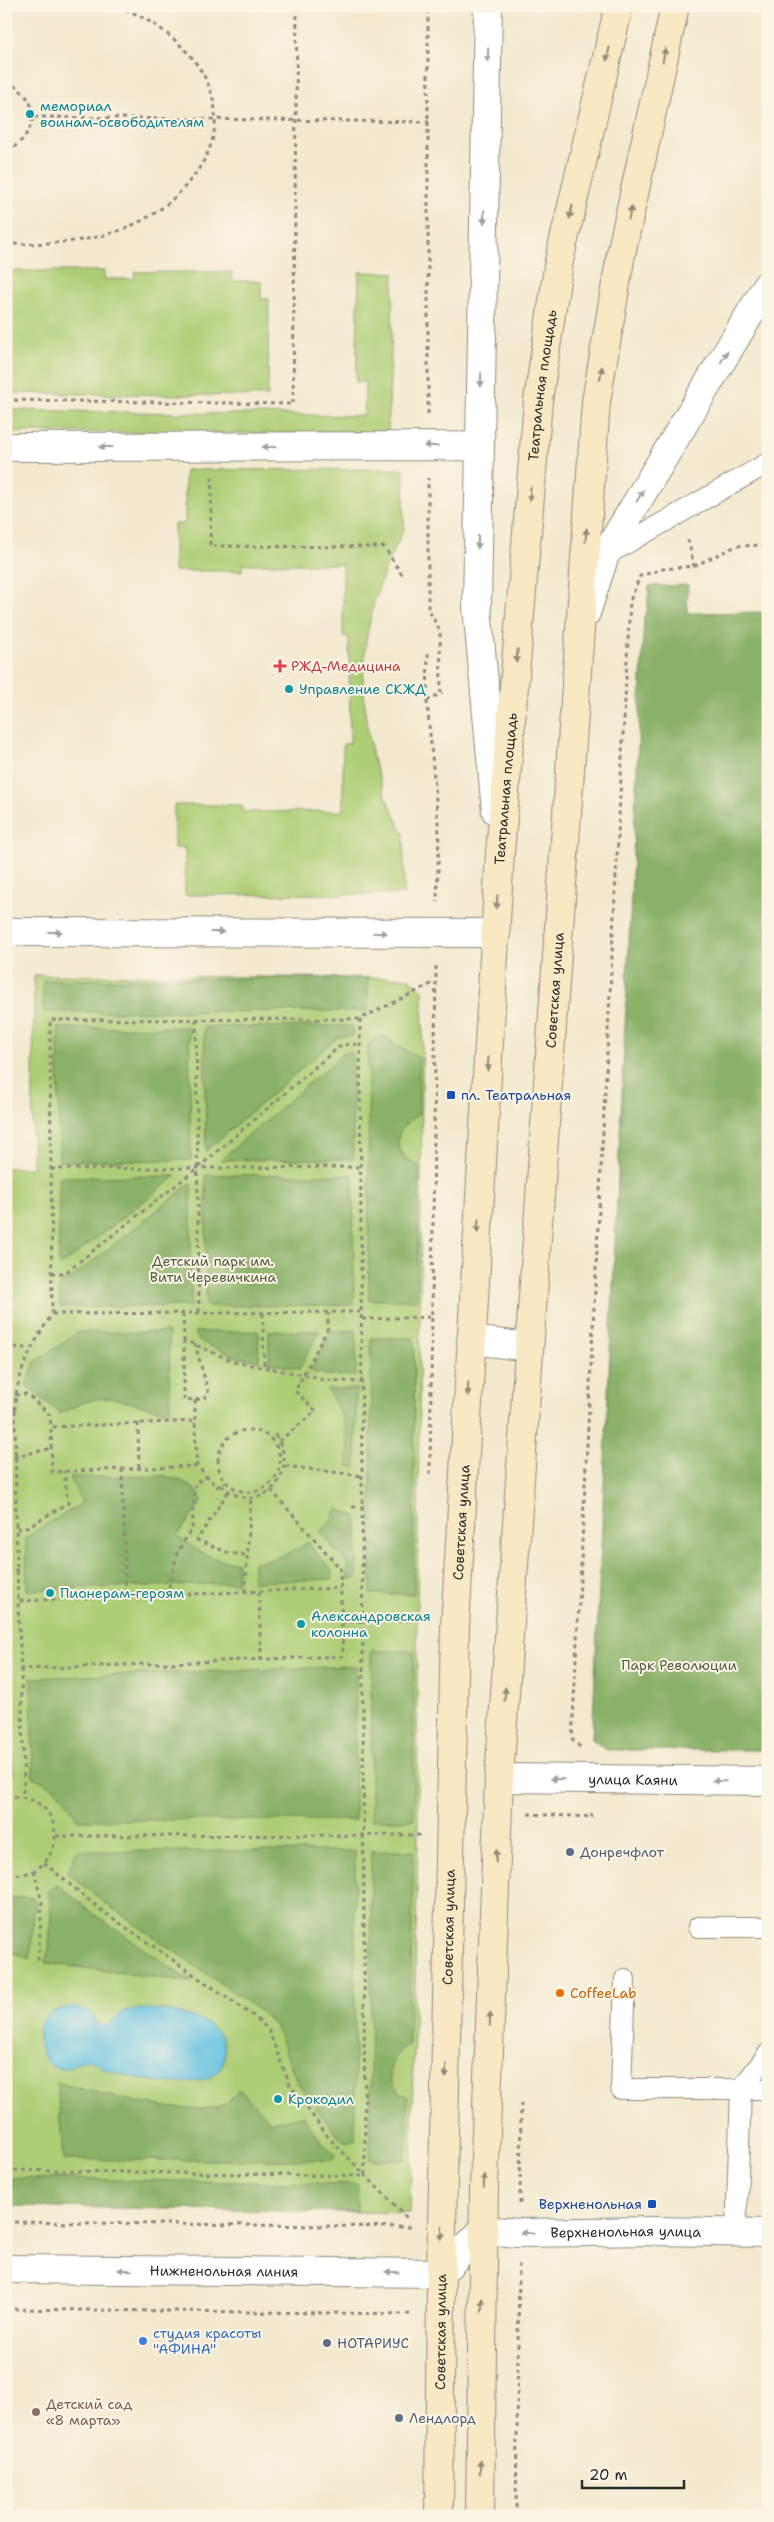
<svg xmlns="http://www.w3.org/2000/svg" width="774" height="2522" viewBox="0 0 774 2522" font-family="'Shantell Sans',sans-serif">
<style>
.green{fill:#aece76;stroke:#6c7c50}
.forest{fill:#8ab167;stroke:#5a6e49}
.water{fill:#62c1e0;stroke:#467686}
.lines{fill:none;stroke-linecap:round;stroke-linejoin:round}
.service-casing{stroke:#8f8a7d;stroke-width:22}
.minor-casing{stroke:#8f8a7d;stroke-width:30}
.tertiary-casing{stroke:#8f8a7d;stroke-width:30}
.secondary-casing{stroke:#8f8a7d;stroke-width:30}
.path{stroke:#8f8a7d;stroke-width:3;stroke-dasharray:4 4;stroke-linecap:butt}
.service{stroke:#fff;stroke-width:20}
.minor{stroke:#fff;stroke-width:28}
.tertiary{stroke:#fff;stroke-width:28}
.secondary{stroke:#f8e8c3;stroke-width:28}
.path-bridge{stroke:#8f8a7d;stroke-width:3;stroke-dasharray:4 4;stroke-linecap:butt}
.oneway{fill:#928a77}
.oneway2{fill:#a0a0a0}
.culture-dot{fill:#0f9aa8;stroke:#fcf5e5;stroke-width:2}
.health-dot{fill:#e0444e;stroke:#fcf5e5;stroke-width:2}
.transit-dot{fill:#1a4fb4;stroke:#fcf5e5;stroke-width:2}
.service-dot{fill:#5c6f8a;stroke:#fcf5e5;stroke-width:2}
.food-dot{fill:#e8710a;stroke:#fcf5e5;stroke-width:2}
.shop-dot{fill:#3f7fe0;stroke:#fcf5e5;stroke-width:2}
.education-dot{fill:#8d6e63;stroke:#fcf5e5;stroke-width:2}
.labels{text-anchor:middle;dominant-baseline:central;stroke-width:4;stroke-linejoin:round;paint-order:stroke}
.culture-label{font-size:14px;fill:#0d838f;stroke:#fcf5e5;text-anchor:start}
.street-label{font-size:14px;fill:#2b2b2b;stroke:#fcf5e5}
.health-label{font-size:14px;fill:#be3a42;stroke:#fcf5e5;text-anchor:start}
.transit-label{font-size:14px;fill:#164399;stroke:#fcf5e5;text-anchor:start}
.park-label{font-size:14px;fill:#525c42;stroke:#fcf5e5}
.service-label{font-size:14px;fill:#4e5e75;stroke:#fcf5e5;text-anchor:start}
.food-label{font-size:14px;fill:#c56008;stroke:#fcf5e5;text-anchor:start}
.shop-label{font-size:14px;fill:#366cbe;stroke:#fcf5e5;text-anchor:start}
.education-label{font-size:14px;fill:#785e54;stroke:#fcf5e5;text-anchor:start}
</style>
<rect width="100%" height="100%" fill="#fcf5e5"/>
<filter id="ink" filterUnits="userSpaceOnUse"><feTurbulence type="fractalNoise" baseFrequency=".02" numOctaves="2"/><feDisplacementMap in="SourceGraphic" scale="10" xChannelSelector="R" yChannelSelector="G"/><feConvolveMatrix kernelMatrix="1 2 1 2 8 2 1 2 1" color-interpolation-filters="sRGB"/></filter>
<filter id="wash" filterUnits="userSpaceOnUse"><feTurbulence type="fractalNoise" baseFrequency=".0096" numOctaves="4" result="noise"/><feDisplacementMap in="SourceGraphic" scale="20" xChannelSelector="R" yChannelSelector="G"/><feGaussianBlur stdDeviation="1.12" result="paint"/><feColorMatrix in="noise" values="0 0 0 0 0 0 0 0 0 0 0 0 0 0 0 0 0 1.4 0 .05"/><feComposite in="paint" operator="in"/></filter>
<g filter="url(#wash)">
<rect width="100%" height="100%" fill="#f3e9cf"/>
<path class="green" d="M8,271H104V279H134L135,272H232V281H261V299H269L268,396L6,393Z
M359,272L394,273L388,434L6,432V410L364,416L365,382H356Z
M404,469V529L387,564L374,602L366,641L363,680L366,720L373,759L386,797L404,834V894L185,895V848H174V805H242L243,812L343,811V744L350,743L349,637H343V564H242V571H174V524H185V470Z
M34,975L409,978L423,990L417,1625L418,1839L410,2213L6,2206V1168H32Z"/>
<path class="forest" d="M688,585L687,613L768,612V1750H606L592,1739L644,617L647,612L649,586Z
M368,978V1011L43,1012V980Z
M353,1026V1036L338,1037L206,1151L204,1027Z
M189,1027L191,1160L59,1161L58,1028Z
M381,1035L419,1058V1114C392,1129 390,1152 419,1166L417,1300H369L368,1044Z
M352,1052L353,1159L220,1160L344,1053Z
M206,1175H353L354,1305L206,1306Z
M176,1176L62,1265H59V1177Z
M191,1183V1306L60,1307L59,1280L68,1281Z
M356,1330V1376L325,1375L310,1371L332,1331Z
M258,1331L259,1361L237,1357L199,1341L195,1332Z
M269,1331H320L299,1369L269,1363Z
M79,1332H169L170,1411C118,1405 113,1384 60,1414L26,1385L35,1362Z
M371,1338H414V1594H371Z
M327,1389H356V1468L348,1466C350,1433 344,1415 327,1389Z
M165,1476C183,1481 195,1483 202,1502L177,1536C198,1550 211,1562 238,1562L237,1583L27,1590L26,1537L82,1503L70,1477Z
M337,1509L357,1516V1578L348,1579V1565L320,1532L329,1524Z
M308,1542L332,1571L333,1579L253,1582V1562C274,1560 291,1554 308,1542Z
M371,1651H414V1820H371Z
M10,1663L13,1775L6,1776V1664Z
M356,1666L355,1820H77C67,1798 56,1786 33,1777L31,1678Z
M77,1851H355V2141L346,2142L335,2133L297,2082L275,2025L257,2009L105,1903L67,1872Z
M371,1851H414L409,2044C386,2059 382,2083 408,2097L406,2160H370Z
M57,1884L96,1916L192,1982L45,1963C51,1941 53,1913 48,1891Z
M33,1897L35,1903L30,1959L6,1950V1898Z
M57,2083C97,2092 185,2119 223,2105C229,2103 235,2094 239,2089L271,2122L303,2116L323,2144L336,2154L332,2160H63Z
M6,2178L358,2184L357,2212L6,2206Z"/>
<path class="water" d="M70,2007L84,2009L92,2014L99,2025L108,2026C114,2020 119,2012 128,2010C154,2006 224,2014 225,2050C227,2101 136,2080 108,2070C101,2068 96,2061 88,2060C75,2060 70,2074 52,2066C46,2063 44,2057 42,2051C33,2024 43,2011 70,2007Z"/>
</g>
<g filter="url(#ink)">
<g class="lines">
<defs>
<path id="service" d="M606,555L768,463
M698,1927H768
M625,1979L621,2089H768
M736,2232L741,2089L768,2054"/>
<path id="minor" d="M488,6L477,607L496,811
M6,447L480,446
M586,613L605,555L768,284
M6,932L496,933"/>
<g id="tertiary">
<path d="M471,1340L529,1347"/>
<path id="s1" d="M499,1778L768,1781"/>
<path id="s2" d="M6,2269L441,2273L483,2230L519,2233L653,2231L768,2233"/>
</g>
<g id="secondary">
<path id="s3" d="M439,2516L441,2273L455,1627L500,853L538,401L559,261L619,6"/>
<path id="s4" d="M480,2516L484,2187L499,1778L596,402L621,254L675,6"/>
</g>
</defs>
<use href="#service" class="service-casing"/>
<use href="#minor" class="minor-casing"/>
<use href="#tertiary" class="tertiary-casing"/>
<use href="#secondary" class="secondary-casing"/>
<path class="path" d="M6,82C44,98 39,134 6,152
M34,117L429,122
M6,244C54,244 100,243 143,220C163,209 178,196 192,178C250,106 190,33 117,6
M6,400L293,404L297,6
M428,414V6
M212,477L210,546L384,547L403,576
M694,566L736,546L768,545
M428,653L427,701L439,833L437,902
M427,701L441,693L440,631L428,609V478
M360,1019L365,2176
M196,1020L199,1314
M51,1169L361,1167
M51,1273H65L199,1167L341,1045L360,1044
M263,1313L264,1368
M52,1314L361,1312
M183,1314L184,1340L235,1362L315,1377L323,1380L364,1382
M362,1319L431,1317
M184,1340V1400L203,1399L209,1394L195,1344
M6,1347L30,1348
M15,1395L27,1394L50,1415L51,1427
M195,1400V1421
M15,1410C15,1374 33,1344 52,1314L50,1020L360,1019L435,982
M138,1423L139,1469
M218 1461a31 31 0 1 1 62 0a31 31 0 1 1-62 0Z
M279,1441L316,1411L295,1391L328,1328V1313
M6,1459L52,1448
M197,1466L52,1472L51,1427L195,1421L197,1466L217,1487L225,1482
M285,1466L363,1476
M122,1469L126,1597
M430,1474L436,963
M221,1485C257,1520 304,1476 275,1435L271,1439
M271,1490L340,1568L343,1656L21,1669L18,1601L341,1588
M228,1492L197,1540L229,1553L246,1555
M352,1507H364
M16,1523L18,1601
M17,1529L30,1526L68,1503L64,1471
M6,1570H18
M245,1592L251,1498
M259,1592L261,1659
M167,1595L177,1553L192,1528L195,1483L206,1477
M342,1622L424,1620
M21,1669L24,1788L21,1797
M580,1747L572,1739L630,601L640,576L663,569L694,566L688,539
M6,1799C16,1795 27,1797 36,1802C75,1826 48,1887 6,1872
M528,1814L592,1817L591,1811
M56,1836L420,1835
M44,1863L101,1910L252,2015L268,2029L290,2085L329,2138L409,2220
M34,1870L42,1903L38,1961
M6,2170L365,2176
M520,2203L521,2102
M6,2222L411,2227
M6,2309L411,2314
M516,2516L519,2264"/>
<use href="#service" class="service"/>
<use href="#minor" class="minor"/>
<use href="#tertiary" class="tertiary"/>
<use href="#secondary" class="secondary"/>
<path class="path-bridge" d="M15,1410L16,1523"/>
</g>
<defs><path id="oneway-solid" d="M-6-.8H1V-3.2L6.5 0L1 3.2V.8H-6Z" transform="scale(1.25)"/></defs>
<g class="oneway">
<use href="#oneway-solid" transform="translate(608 54) rotate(103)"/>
<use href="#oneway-solid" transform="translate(664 55) rotate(-78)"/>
<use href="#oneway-solid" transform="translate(571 212) rotate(103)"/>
<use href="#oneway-solid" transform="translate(630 213) rotate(-78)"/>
<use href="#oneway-solid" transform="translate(601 373) rotate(-81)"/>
<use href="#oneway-solid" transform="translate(530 494) rotate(95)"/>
<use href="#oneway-solid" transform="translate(586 535) rotate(-86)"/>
<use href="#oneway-solid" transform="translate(517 656) rotate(95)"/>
<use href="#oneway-solid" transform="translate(497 902) rotate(93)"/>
<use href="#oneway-solid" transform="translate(488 1064) rotate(94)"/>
<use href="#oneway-solid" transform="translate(478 1226) rotate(94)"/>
<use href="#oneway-solid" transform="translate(468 1389) rotate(93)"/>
<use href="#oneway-solid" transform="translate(505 1694) rotate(-86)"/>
<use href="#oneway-solid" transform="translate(496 1856) rotate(-88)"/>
<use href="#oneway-solid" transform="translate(490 2019) rotate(-88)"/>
<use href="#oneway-solid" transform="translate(446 2071) rotate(91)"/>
<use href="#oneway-solid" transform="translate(484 2181) rotate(-88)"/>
<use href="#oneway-solid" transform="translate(442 2233) rotate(91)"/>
<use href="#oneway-solid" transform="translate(482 2305) rotate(-89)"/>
<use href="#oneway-solid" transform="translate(480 2467) rotate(-89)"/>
</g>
<g class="oneway2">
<use href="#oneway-solid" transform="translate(488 55) rotate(91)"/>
<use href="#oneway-solid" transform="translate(484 217) rotate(91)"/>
<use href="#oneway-solid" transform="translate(724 357) rotate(-59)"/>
<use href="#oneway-solid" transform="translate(481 380) rotate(91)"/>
<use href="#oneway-solid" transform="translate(431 446) rotate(180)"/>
<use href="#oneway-solid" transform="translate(106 447) rotate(180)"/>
<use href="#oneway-solid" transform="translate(269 447) rotate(180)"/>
<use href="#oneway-solid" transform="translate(640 496) rotate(-59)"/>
<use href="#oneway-solid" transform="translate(478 542) rotate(91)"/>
<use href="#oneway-solid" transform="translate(55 932)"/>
<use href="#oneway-solid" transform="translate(217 932)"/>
<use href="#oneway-solid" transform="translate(380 933)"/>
<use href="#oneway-solid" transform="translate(557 1779) rotate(-179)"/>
<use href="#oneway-solid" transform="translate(719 1781) rotate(-179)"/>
<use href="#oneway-solid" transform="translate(527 2233) rotate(180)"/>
<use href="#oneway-solid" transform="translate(125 2270) rotate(-179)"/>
<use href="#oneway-solid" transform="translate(392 2272) rotate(-179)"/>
</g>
</g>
<g class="culture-dot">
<circle cx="30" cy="114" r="5"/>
<circle cx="289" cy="689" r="5"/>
<circle cx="50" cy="1593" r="5"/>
<circle cx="301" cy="1624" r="5"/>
<circle cx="278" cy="2099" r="5"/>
</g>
<path class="health-dot" d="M277.5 658.5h5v5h5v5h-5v5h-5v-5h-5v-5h5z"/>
<g class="transit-dot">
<rect x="446" y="1090" width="10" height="10" rx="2.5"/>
<rect x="647" y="2199" width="10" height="10" rx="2.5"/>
</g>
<g class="service-dot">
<circle cx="570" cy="1852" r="5"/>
<circle cx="327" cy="2343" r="5"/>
<circle cx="399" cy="2418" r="5"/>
</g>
<circle class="food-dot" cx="560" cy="1993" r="5"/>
<circle class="shop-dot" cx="143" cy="2341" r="5"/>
<circle class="education-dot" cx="36" cy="2412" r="5"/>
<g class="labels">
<g class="culture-label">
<text x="40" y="106">мемориал<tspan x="40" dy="16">воинам-освободителям</tspan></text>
<text x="299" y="689">Управление СКЖД</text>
<text x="60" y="1593">Пионерам-героям</text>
<text x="311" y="1616">Александровская<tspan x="311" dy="16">колонна</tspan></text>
<text x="288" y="2099">Крокодил</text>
</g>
<g class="street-label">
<text stroke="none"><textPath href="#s3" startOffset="2134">Театральная площадь</textPath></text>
<text stroke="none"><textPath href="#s3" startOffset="1729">Театральная площадь</textPath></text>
<text stroke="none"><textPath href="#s4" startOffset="1528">Советская улица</textPath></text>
<text stroke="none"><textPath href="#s3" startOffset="994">Советская улица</textPath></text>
<text stroke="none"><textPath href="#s1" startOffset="134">улица Каяни</textPath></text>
<text stroke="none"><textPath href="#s3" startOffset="589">Советская улица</textPath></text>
<text stroke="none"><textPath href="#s2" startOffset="638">Верхненольная улица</textPath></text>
<text stroke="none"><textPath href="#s2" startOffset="218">Нижненольная линия</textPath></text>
<text stroke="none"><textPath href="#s3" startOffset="184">Советская улица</textPath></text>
</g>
<g class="health-label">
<text x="291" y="666">РЖД-Медицина</text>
</g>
<g class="transit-label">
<text x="461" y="1095">пл. Театральная</text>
<text x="642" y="2204" text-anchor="end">Верхненольная</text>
</g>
<g class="park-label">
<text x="213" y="1261">Детский парк им.<tspan x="213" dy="16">Вити Черевичкина</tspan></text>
<text x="679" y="1665">Парк Революции</text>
</g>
<g class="service-label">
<text x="580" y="1852">Донречфлот</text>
<text x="337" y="2343">НОТАРИУС</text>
<text x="409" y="2418">Лендлорд</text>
</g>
<g class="food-label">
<text x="570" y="1993">CoffeeLab</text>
</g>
<g class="shop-label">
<text x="153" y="2333">студия красоты<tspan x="153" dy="16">"АФИНА"</tspan></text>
</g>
<g class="education-label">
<text x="46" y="2404">Детский сад<tspan x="46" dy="16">«8 марта»</tspan></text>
</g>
</g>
<rect width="774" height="2522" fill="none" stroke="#fcf5e5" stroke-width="25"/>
<path d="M582 2480v8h102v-8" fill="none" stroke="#2b2b2b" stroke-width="2.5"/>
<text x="589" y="2480" font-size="15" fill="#2b2b2b" stroke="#fcf5e5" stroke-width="4" paint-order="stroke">20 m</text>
</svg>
